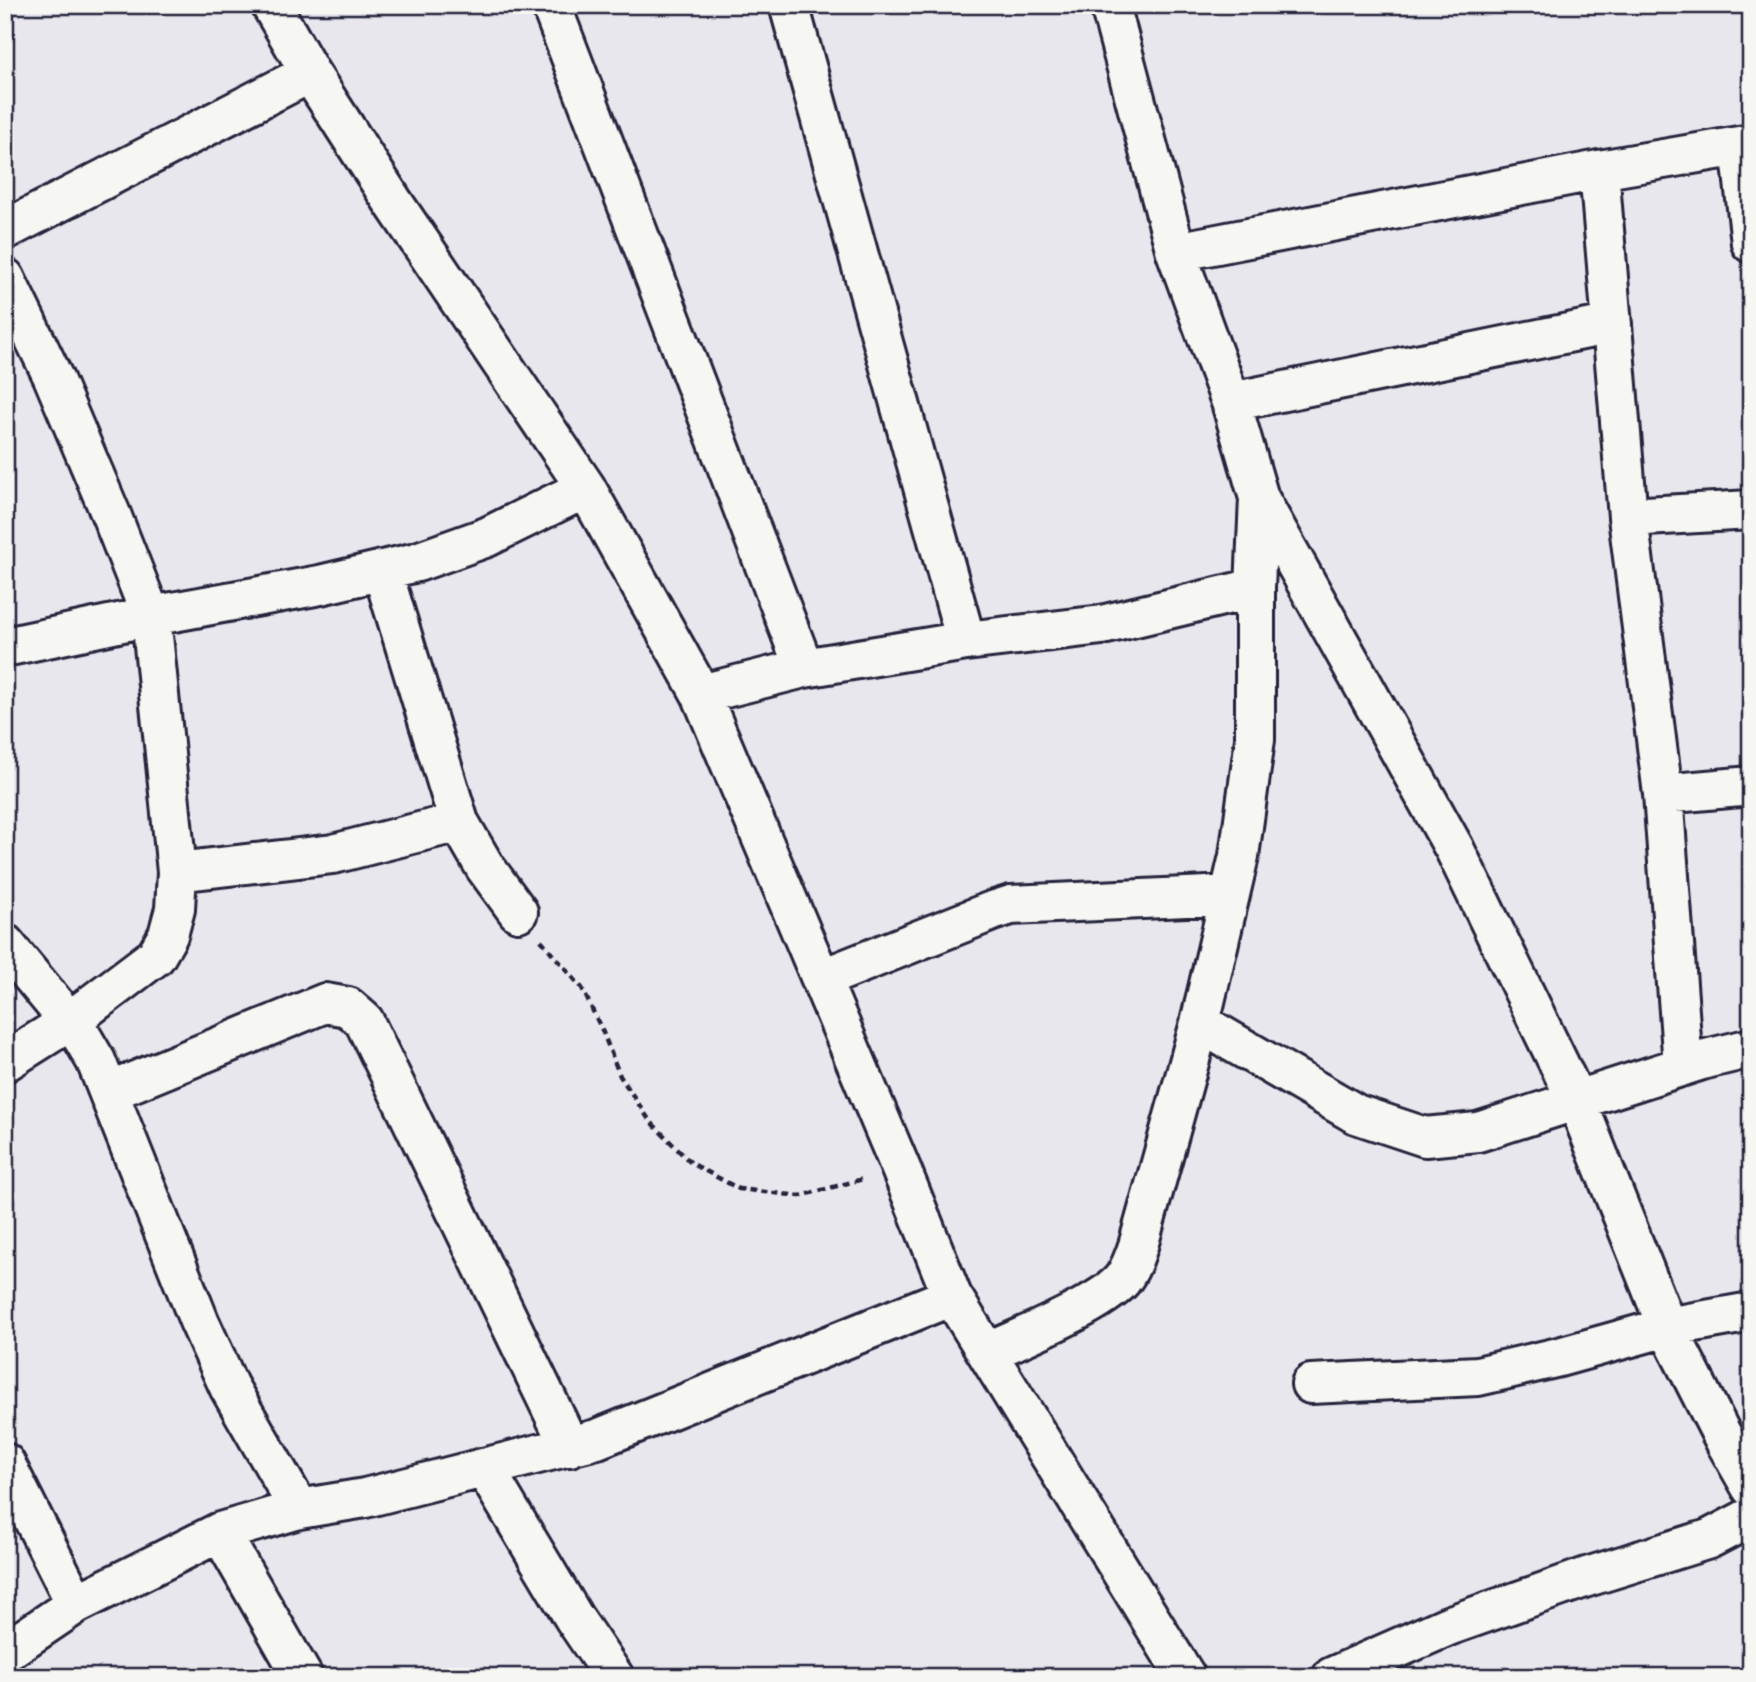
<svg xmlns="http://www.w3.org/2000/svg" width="1756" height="1682" viewBox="0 0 1756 1682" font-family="'Balsamiq Sans',sans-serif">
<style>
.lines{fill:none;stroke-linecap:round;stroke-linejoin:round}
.street-casing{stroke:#22223b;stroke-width:44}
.path{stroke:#22223b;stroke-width:4.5;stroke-dasharray:7 5;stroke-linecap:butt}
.street{stroke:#f6f6f2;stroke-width:38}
</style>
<rect width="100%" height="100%" fill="#e9e7ee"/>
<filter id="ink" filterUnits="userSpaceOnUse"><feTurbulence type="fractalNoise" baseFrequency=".0143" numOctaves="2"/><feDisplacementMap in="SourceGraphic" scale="14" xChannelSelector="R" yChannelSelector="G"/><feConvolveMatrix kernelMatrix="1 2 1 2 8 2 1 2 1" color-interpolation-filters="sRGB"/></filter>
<g filter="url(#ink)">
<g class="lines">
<defs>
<path id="street" d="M271,5L310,73L393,202L586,488L701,694L901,1169L952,1296L1186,1677
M551,5L804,668
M789,5L966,641
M1110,5L1176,252L1231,402L1259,498L1454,848L1576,1099L1667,1327L1726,1443L1751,1487
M1740,146L1751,243
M1599,170L1628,517L1663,794L1683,1066
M5,230L310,73
M1176,252L1599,170L1751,144
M5,278L53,377L112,517L151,616L177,872L175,909L168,935L156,956L70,1021L5,1062
M1231,402L1612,324
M1628,517L1751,510
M382,570L459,822L485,867L518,912
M5,647L151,616L320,585L417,562L487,537L586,488
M701,694L804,668L966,641L1102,625L1255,588
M1663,794L1751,786
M177,872L333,854L459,822
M5,944L82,1037L96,1061L199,1321L229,1387L299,1509
M821,979L992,911L1011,905L1230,895
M1200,1023L1356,1114L1425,1137L1478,1132L1702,1060L1751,1048
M109,1092L325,1003L348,1007L364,1021L570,1447
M987,1353C1019,1338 1101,1305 1122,1280C1130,1270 1134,1258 1138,1246L1200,1023L1239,856L1255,739V588L1259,498
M1311,1384L1478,1376L1559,1357L1667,1327L1751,1312
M5,1463L76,1604
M485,1469L574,1618L614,1677
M220,1532L303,1677
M5,1652L76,1604L220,1532L299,1509L365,1498L597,1439L952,1296
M1332,1677L1448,1626L1587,1577L1709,1539L1751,1517"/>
</defs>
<use href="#street" class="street-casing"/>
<path class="path" d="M541,940L582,988L602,1030L620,1076L650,1121L691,1163L739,1189L800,1196L863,1179"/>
<use href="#street" class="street"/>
</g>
</g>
<rect width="1756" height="1682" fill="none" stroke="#f6f6f2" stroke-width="28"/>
<rect x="14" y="14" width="1728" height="1654" fill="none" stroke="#22223b" stroke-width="2.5" filter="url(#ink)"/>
</svg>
